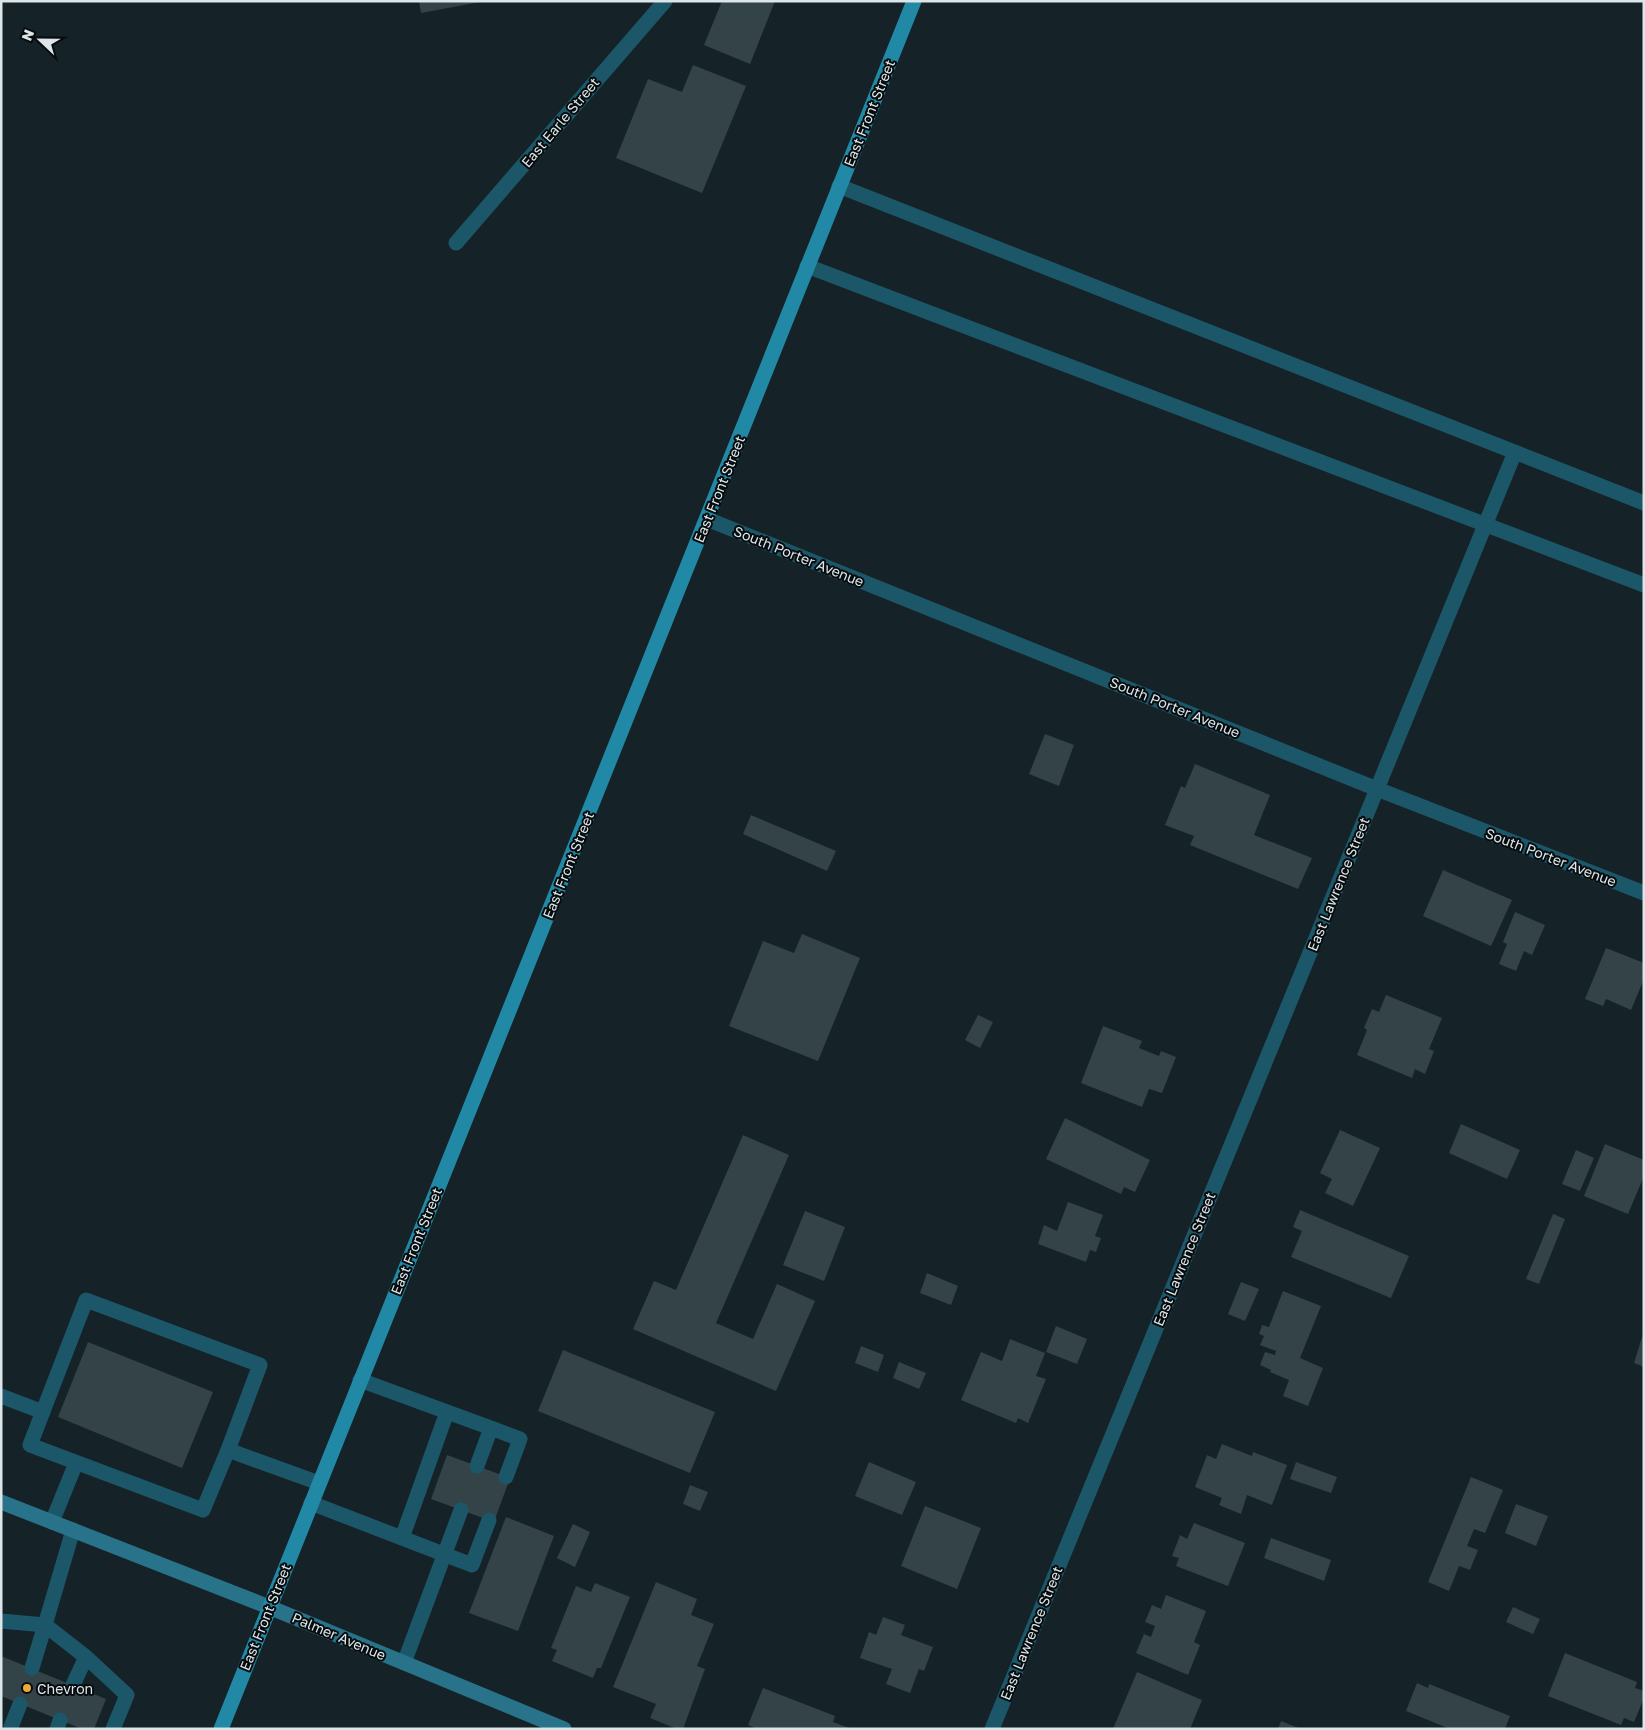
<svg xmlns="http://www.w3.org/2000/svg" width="1645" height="1730" viewBox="0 0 1645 1730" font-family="'Golos Text',sans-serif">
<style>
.building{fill:#344348}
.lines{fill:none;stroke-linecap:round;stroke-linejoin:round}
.lane{stroke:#1c5769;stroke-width:15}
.street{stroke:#1c5769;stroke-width:15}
.secondary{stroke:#287389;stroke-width:15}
.primary{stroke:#2189a6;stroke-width:15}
.poi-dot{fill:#e8ab37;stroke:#060b0e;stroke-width:2}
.labels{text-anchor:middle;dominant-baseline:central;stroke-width:4;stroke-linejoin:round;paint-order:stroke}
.street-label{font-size:14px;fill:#dce5e8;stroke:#060b0e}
.poi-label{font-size:14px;fill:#dce5e8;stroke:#060b0e;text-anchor:start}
</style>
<rect width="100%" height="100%" fill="#152328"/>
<path class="building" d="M419,1H480V2L421,13Z
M722,1H775L750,64L704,45Z
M693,65L746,86L702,193L616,158L648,79L682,92Z
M1045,734L1074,745L1059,786L1029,774Z
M1195,764L1270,795L1254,835L1312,858L1298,889L1190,845L1194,836L1165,825L1181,786L1185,788Z
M751,815L836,851L827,871L743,834Z
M1443,870L1512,900L1491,946L1423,916Z
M1515,912L1545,925L1532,955L1524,951L1516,971L1499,964L1507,944L1503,942Z
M802,934L860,958L818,1061L729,1026L763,941L794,953Z
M1606,948L1644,963V979L1631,1010L1606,999L1603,1006L1585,999Z
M1386,995L1442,1018L1429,1049L1434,1051L1425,1074L1415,1069L1412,1078L1357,1055L1367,1030L1364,1028L1372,1009L1379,1012Z
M978,1015L993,1022L980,1048L965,1040Z
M1103,1026L1142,1041L1139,1048L1159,1056L1161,1051L1176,1057L1162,1093L1149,1089L1142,1107L1081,1083Z
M1065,1118L1150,1160L1135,1192L1124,1187L1121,1194L1046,1159Z
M1461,1124L1520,1150L1507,1179L1449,1153Z
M1340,1130L1380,1148L1353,1206L1325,1193L1332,1179L1320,1173Z
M743,1135L789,1155L716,1323L753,1339L777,1284L815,1301L776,1391L633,1329L654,1281L676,1290Z
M1605,1144L1644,1160V1176L1628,1214L1584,1196Z
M1576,1150L1594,1158L1580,1191L1562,1184Z
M1068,1202L1103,1215L1095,1236L1101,1238L1096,1252L1090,1250L1086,1262L1038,1244L1044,1225L1057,1231Z
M1300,1210L1409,1256L1391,1298L1291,1257L1302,1231L1293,1227Z
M805,1211L845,1227L824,1281L783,1265Z
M1553,1214L1565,1219L1539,1284L1526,1279Z
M927,1273L958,1286L951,1305L920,1293Z
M1241,1282L1259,1289L1245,1321L1228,1314Z
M1283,1291L1321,1306L1300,1358L1323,1368L1308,1406L1283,1396L1289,1380L1270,1372L1271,1370L1260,1365L1265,1352L1275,1355L1276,1351L1260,1345L1264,1336L1259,1334L1262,1325L1269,1327Z
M1056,1326L1087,1339L1077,1364L1046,1352Z
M1643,1334H1644V1367L1634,1363Z
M1010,1339L1045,1353L1036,1376L1046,1379L1028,1423L1018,1418L1016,1423L961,1400L981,1352L1002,1361Z
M88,1342L213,1392L182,1468L58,1417Z
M861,1346L884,1355L878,1372L855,1363Z
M563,1350L715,1412L690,1473L538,1411Z
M899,1362L926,1373L919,1389L893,1378Z
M1222,1444L1252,1456L1253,1452L1287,1465L1272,1505L1247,1495L1241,1514L1219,1505L1222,1498L1195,1487L1207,1455L1216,1459Z
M447,1455L510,1478L494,1522L431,1499Z
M869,1462L916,1482L902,1515L855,1496Z
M1296,1462L1337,1477L1331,1493L1290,1479Z
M1471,1477L1503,1490L1485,1533L1474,1529L1467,1546L1478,1550L1470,1570L1459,1566L1449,1591L1428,1582Z
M690,1485L708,1492L700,1511L683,1504Z
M1516,1504L1548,1516L1536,1546L1505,1533Z
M925,1506L981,1528L957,1589L901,1566Z
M506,1517L554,1536L518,1631L469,1613Z
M1194,1523L1245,1543L1228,1586L1176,1566L1179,1558L1172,1556L1179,1538L1180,1535L1187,1539Z
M573,1524L590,1532L575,1567L557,1558Z
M1271,1538L1331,1560L1324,1581L1264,1558Z
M656,1582L697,1599L691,1615L714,1624L697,1666L705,1669L683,1729H677L650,1718L656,1704L613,1687Z
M595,1583L630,1597L601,1668H597L593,1678L552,1661L557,1650L551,1648L576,1586L591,1592Z
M1166,1595L1206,1611L1194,1642L1200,1645L1188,1675L1136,1653L1144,1634L1151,1637L1155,1626L1145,1622L1152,1605L1161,1609Z
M1513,1607L1540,1619L1533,1634L1506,1622Z
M883,1617L905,1625L901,1635L933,1647L924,1671L919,1669L910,1693L886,1684L892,1669L860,1658L869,1632L876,1635Z
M1565,1653L1637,1682L1635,1688L1644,1691V1698L1634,1722L1624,1718L1621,1725L1548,1696Z
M1,1656L106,1699L94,1729H82L1,1696Z
M1137,1672L1202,1700L1190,1729H1113Z
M1417,1683L1428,1688L1429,1684L1510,1716L1505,1729H1450L1406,1711Z
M763,1688L835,1716L833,1722L852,1729H757L748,1725Z
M1281,1721L1301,1729H1278Z"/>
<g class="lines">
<path class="lane" d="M839,186L1644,503
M807,266L1644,585
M1377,789L1515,452
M360,1380L491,1428L477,1466
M1,1396L43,1412
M491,1428L520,1439L506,1477
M228,1450L203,1510L30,1445L86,1300L260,1365L228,1450L319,1483
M311,1503L472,1565L489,1520
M52,1522L76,1463
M402,1538L447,1412
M1,1621L45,1625L73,1530
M404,1663L461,1510
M32,1668L45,1625L86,1657L127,1695L113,1729
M73,1685L86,1657
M11,1727L20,1704
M57,1729L60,1720"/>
<path class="street" d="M456,243L665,1
M707,519L1377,789L1644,893
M992,1729L1377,789"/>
<path class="secondary" d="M1,1502L269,1607L564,1729"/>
<path class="primary" d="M221,1729L914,1"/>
</g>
<circle class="poi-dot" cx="27" cy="1688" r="5"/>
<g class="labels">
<g class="street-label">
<text transform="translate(869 113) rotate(-68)">East Front Street</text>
<text transform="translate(560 122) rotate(-50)">East Earle Street</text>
<text transform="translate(719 489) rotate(-68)">East Front Street</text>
<text transform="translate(799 556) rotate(22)">South Porter Avenue</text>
<text transform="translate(1175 707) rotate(22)">South Porter Avenue</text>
<text transform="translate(1551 857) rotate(21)">South Porter Avenue</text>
<text transform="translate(568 865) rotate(-68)">East Front Street</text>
<text transform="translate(1338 884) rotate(-68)">East Lawrence Street</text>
<text transform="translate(416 1241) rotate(-68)">East Front Street</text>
<text transform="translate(1184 1259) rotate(-68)">East Lawrence Street</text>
<text transform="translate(265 1617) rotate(-68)">East Front Street</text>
<text transform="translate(1031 1633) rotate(-68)">East Lawrence Street</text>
<text transform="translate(339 1636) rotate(23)">Palmer Avenue</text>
</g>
<g class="poi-label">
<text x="37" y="1688">Chevron</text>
</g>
</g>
<rect width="1645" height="1730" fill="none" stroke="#dce5e8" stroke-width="5"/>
<g transform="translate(40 40) rotate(292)" stroke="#060b0e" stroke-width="4" paint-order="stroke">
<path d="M0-4L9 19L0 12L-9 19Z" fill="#dce5e8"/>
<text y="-8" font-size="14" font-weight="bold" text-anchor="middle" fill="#dce5e8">N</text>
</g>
</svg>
